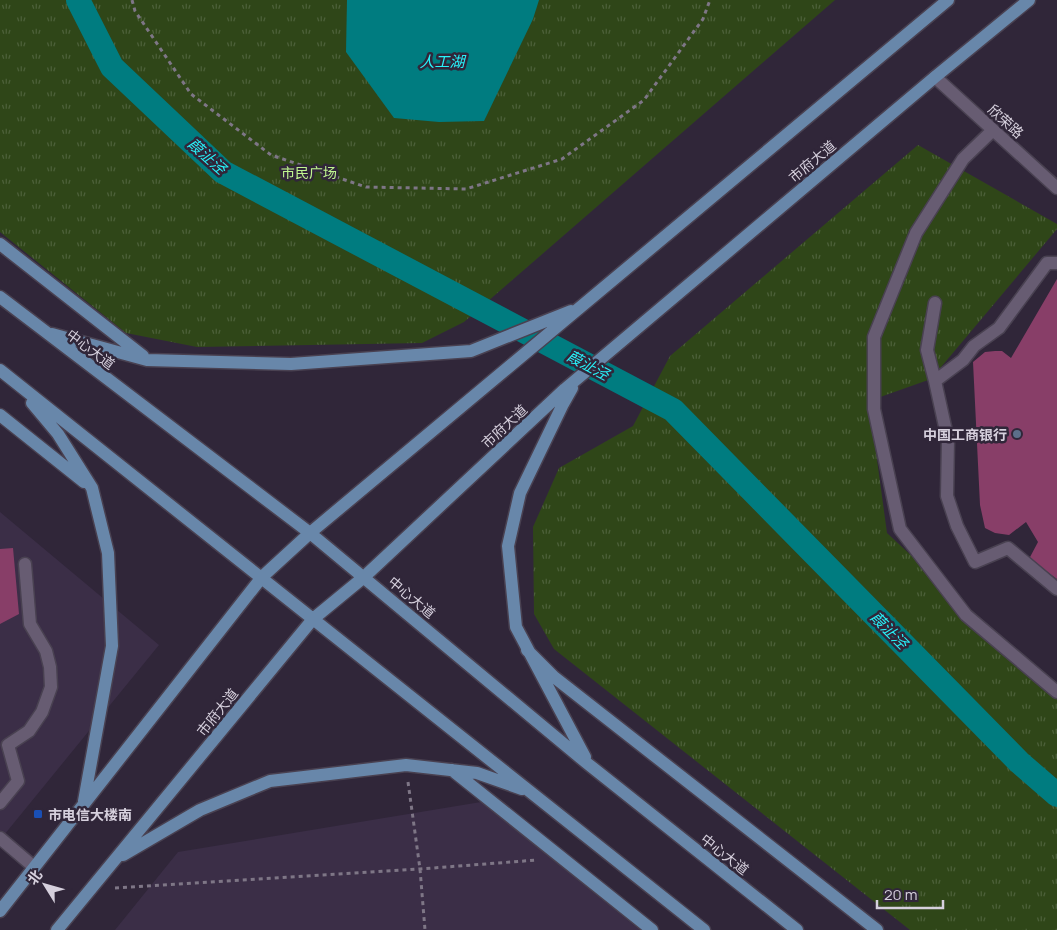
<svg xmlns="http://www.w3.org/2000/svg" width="1057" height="930" viewBox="0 0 1057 930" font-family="Manrope,'Noto Sans SC',sans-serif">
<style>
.built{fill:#3b2e47}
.grass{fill:url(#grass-tufts)}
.water{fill:#007c80}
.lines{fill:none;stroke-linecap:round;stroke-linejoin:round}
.canal{stroke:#007c80;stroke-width:24}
.building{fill:#883e68}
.minor-casing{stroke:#494151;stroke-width:15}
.major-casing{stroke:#494151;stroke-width:15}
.path{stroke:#7e7686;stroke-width:3;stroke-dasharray:4 4;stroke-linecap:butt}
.minor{stroke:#675c72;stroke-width:12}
.major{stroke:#6887aa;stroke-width:12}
.service-dot{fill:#5c6f8a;stroke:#302639;stroke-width:2}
.transit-dot{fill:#1a4fb4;stroke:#302639;stroke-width:2}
.labels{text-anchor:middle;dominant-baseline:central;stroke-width:5;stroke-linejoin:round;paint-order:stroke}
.street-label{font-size:14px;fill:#d6d0dd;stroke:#302639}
.park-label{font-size:14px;fill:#bff68f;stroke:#302639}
.poi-label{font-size:14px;font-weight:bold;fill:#d6d0dd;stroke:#302639;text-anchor:end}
.water-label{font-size:15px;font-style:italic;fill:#28f2f9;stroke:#302639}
</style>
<defs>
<pattern id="grass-tufts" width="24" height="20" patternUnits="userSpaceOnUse" patternTransform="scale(1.25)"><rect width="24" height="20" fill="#2f4618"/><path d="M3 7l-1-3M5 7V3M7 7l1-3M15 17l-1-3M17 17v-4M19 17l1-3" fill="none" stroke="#4c6039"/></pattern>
</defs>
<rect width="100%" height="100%" fill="#302639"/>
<path class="built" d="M0,512L159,645L0,840Z
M481,802L640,930H115L178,852Z"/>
<path class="grass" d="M0,0H835L464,322L422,343L197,347L126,333L0,232Z
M918,145L1057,224V229L931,379L869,401L887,533L1057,691V930H910L554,649L534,614L533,527L559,468L633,426L670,356Z"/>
<path class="water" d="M347,0H539L533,19L484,121L439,122L394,118L346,52Z"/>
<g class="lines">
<path class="canal" d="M78,0L112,67L223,172L673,410L1019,762L1057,795"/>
</g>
<path class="building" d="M1057,279V579L1029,559L1038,542L1026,522L1009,535L995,533L985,528L980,505L973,362L985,352L995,351H1002L1011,358Z
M13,548L19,614L0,624V549Z"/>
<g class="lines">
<defs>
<path id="minor" d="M935,77L1057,188
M993,130L963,159L916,233L874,337V409L900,529L966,615L1057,692
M935,303L927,350L935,381L963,360L974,346L999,328L1047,263H1057
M935,381L948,440L947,496L957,526L975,562L1008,548L1057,589
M0,803L18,781L8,745L29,731L42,712L51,687L50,667L46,651L30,624L25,564
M0,838L34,867"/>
<path id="major" d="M0,244L143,356
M0,297L310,533L588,764L797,930
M52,334L147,360L291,364L471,351L571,311
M0,370L704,930
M572,388L563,404L520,493L508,546L516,627L585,757
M32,403L58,434L92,488L108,553L112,646L84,801
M0,415L84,482
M527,650L554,677L877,930
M452,770L652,930
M123,855L200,810L270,781L406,765L477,773L522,789
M0,911L262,577L310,533L948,0
M57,930L313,619L364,577L565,389L935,77L1029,0"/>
</defs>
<use href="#minor" class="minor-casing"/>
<use href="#major" class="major-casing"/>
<path class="path" d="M132,0L135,11L191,94L271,155L366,187L466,189L562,159L644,100L703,19L710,0
M408,782L420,869L425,930
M115,888L420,869L537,860"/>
<use href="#minor" class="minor"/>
<use href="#major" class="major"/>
</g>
<circle class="service-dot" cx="1017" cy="434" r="5"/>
<rect class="transit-dot" x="33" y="809" width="10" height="10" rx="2.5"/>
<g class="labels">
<g class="street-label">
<text transform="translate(1006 121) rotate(42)">欣荣路</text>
<text transform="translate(812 161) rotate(-40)">市府大道</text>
<text transform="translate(91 349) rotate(37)">中心大道</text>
<text transform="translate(504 426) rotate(-43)">市府大道</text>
<text transform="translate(412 597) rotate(40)">中心大道</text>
<text transform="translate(217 712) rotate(-51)">市府大道</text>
<text transform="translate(725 854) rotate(38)">中心大道</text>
</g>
<g class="park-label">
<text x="309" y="172">市民广场</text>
</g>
<g class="poi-label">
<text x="1007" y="434">中国工商银行</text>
<text x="48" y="814" text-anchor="start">市电信大楼南</text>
</g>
<g class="water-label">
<text x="442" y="61">人工湖</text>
<text transform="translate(207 156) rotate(42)">葭沚泾</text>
<text transform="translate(588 365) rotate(28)">葭沚泾</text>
<text transform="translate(889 630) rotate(45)">葭沚泾</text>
</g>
</g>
<g transform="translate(45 885) rotate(307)" stroke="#302639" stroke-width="4" paint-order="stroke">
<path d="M0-4L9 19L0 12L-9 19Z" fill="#d6d0dd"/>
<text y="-8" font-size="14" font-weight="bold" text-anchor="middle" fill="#d6d0dd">北</text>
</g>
<path d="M877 900v8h66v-8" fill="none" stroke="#d6d0dd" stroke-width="2.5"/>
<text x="884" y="900" font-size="15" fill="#d6d0dd" stroke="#302639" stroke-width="4" paint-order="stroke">20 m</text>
</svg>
